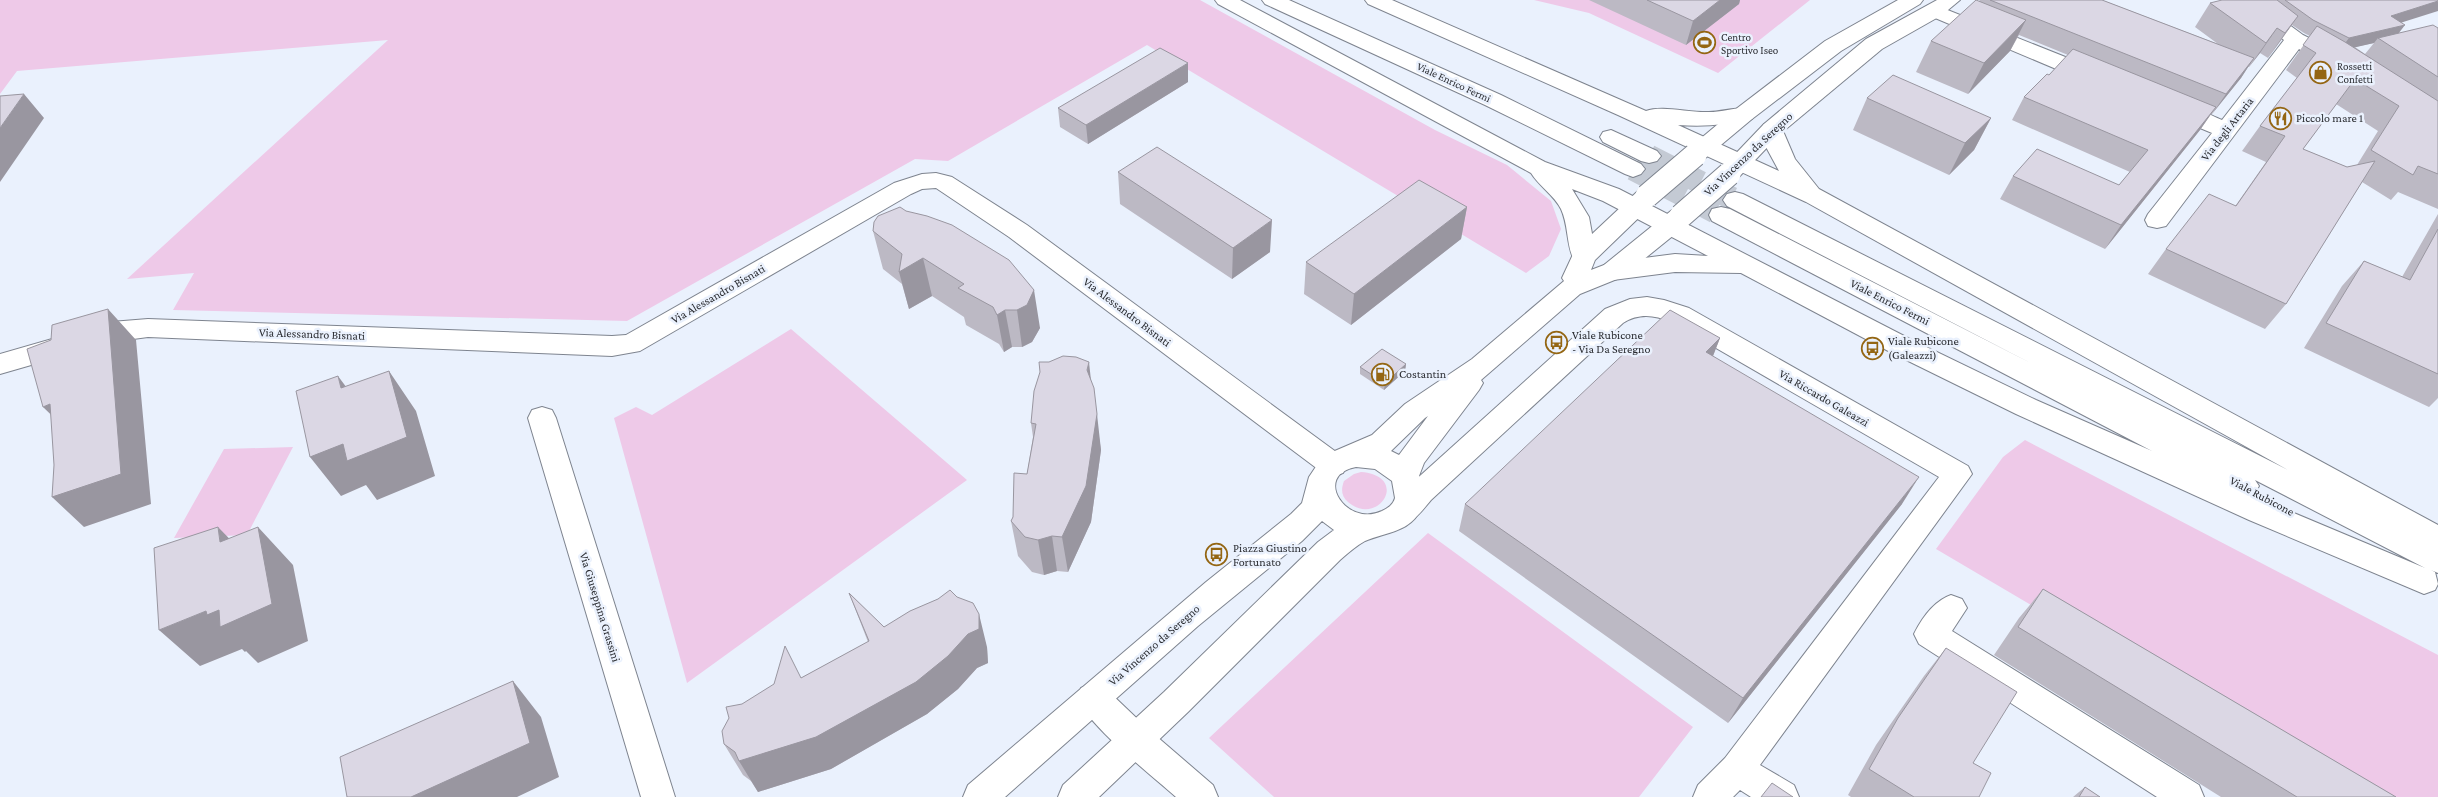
<svg xmlns="http://www.w3.org/2000/svg" width="2438" height="797" font-family="'Crimson Pro',serif">
<rect width="100%" height="100%" fill="#eaf1fd"/>
<!-- green -->
<path fill="#eec9e8" d="M0,0H1200L1435,130L1507,165L1551,201L1561,229L1549,256L1526,273L1147,45L948,161L915,159L627,321L173,310L194,273L127,279L388,40L17,71L0,94Z
M1534,0H1810L1718,73L1589,13Z
M791,329L967,480L687,683L614,418L636,407L652,415Z
M2025,440L2438,655V797H2357L1936,549L2003,457Z
M293,447L247,535L174,538L224,449Z
M1361,472C1411,476 1378,528 1348,502C1341,496 1341,489 1344,481L1354,474Z
M1428,533L1693,727L1639,797H1274L1209,738Z"/>
<g fill="none" stroke-linecap="round" stroke-linejoin="round">
<!-- highway-tunnel -->
<path stroke="#c4cad4" stroke-width="23" stroke-dasharray="23 12" stroke-linecap="butt" d="M1649,156L1735,200
M1633,169L1721,215"/>
<defs>
<path id="minor" d="M2232,0H2255L2303,35L2345,56L2348,61L2345,66L2337,67L2329,66L2299,49L2166,226L2157,228L2148,226L2145,220L2148,214L2212,133L2164,113L2161,108L2164,103C2182,99 2205,113 2222,120L2284,40Z
M1935,5L2103,72L2106,77L2103,82L2095,84L2087,82L1928,15L1925,11L1928,7Z
M936,173L952,177L1027,225L1343,457L1347,465L1343,473L1333,476L1323,473L1009,237L936,188L922,189L911,194L640,351L612,356L148,337L111,342L0,374V354L111,322L148,319L612,336L626,335L894,183L922,174Z
M1647,297L1664,300L1689,308L1968,466L1972,474L1760,765L1794,785L1799,797H1751L1740,790L1733,797H1693L1698,785L1725,758L1939,477L1671,322C1654,315 1639,313 1623,323L1431,500C1419,514 1413,526 1394,519L1389,511L1394,503L1411,484L1605,309L1630,299Z
M542,407L552,410L556,418L675,797H641L528,418L532,410Z
M1951,595L1962,599L1967,608L1952,631L2199,785L2204,797H2157L1919,644L1914,634C1922,618 1934,601 1951,595Z
M1093,683L1105,688L1148,729L1213,785L1218,797H1176C1150,774 1090,727 1077,698L1081,688Z"/>
<path id="major" d="M1898,0H1923L1920,4L1841,51L1752,119L1703,160L1695,162L1687,160L1683,155L1687,150L1736,109L1825,41Z
M1937,0H1960L1942,15L1882,49L1780,134L1737,179L1729,182L1721,179L1717,174L1721,169L1764,124L1866,39Z
M1647,188L1655,190L1659,196L1655,202L1595,260L1591,270L1604,265L1672,210L1681,208L1690,210L1693,216L1690,222L1622,277L1580,294L1481,380L1483,383L1479,390L1424,463L1419,476C1424,486 1426,496 1422,506C1413,532 1386,532 1365,541C1356,546 1348,553 1340,560L1188,712L1099,797H1058L1063,785L1164,692L1318,542L1334,530L1322,521L1302,541L1198,626L1005,797H963L968,785L1206,582L1291,514L1302,503L1309,477L1323,456L1372,435L1405,404L1472,359L1564,281L1562,278L1575,250L1639,190ZM1428,416L1399,455L1391,451L1425,418ZM1356,467L1375,469L1392,481L1395,498C1393,505 1388,508 1382,511C1346,528 1312,475 1356,467Z"/>
<path id="highway" d="M1215,0H1240L1545,162L1619,189L1910,339L2036,400L2152,451L1712,221L1709,215L1712,209L1721,207L1730,209L2044,370L1727,206L1723,200L1727,194L1735,192L1743,194L2288,470L1806,202L1618,115L1368,4L1365,0H1392L1646,111C1662,105 1690,113 1709,112C1723,112 1738,106 1752,109L1755,114L1752,119C1727,125 1704,127 1678,125L1779,171L1766,147L1761,129L1764,124L1772,122L1780,124L1795,159L1819,189L2438,525V573L2431,570L2435,572L2438,584L2435,590L2424,594L2249,520L2016,414L1892,353L1741,273L1675,272L1613,280L1604,277L1600,271L1604,265L1613,262L1675,254L1708,256L1603,201L1572,189L1589,217L1596,256L1593,262L1584,265L1575,262C1566,247 1569,226 1561,209C1554,195 1539,186 1531,173L1218,4ZM2255,480L2425,568L2251,495L2254,494L2259,486Z
M1262,0H1289L1501,95L1641,164L1645,169L1641,174L1633,177L1625,174L1485,105L1265,4Z
M1611,130L1657,151L1661,156L1657,161L1649,163L1641,161L1603,142L1600,137L1603,132Z"/>
</defs>
<!-- minor casing -->
<use href="#minor" stroke="#7e848f" stroke-width="2"/>
<!-- major casing -->
<use href="#major" stroke="#7e848f" stroke-width="2"/>
<!-- highway casing -->
<use href="#highway" stroke="#7e848f" stroke-width="2"/>
<!-- minor -->
<use href="#minor" fill="#fff" fill-rule="evenodd"/>
<!-- major -->
<use href="#major" fill="#fff" fill-rule="evenodd"/>
<!-- highway -->
<use href="#highway" fill="#fff" fill-rule="evenodd"/>
<defs>
<path id="major-bridge" d="M1647,196L1695,155
M1681,216L1729,174"/>
</defs>
<!-- major-bridge casing -->
<use href="#major-bridge" stroke="#7e848f" stroke-width="25" stroke-linecap="butt"/>
<!-- major-bridge -->
<use href="#major-bridge" stroke="#fff" stroke-width="23"/>
</g>
<!-- wall -->
<path fill="#bcb9c4" fill-rule="evenodd" d="M1589,0H1740L1739,4L1686,45Z
M1980,0H2102L2218,44L2195,27L2210,3L2278,0H2438L2401,23L2399,33L2438,28V209L2398,192L2391,200L2362,182L2286,304L2265,329L2148,274L2166,249L2236,205L2266,162L2242,151L2260,126L2297,78L2286,70L2310,36L2304,33L2292,25L2268,58L2260,53L2249,67H2248L2241,78L2212,114H2211L2200,130L2105,249L2000,199L2013,176L2119,185L2130,172L2012,120L2024,97L2049,75L2068,55L2019,35L2010,51L1968,94L1916,72L1931,41ZM2374,43L2365,54L2355,47ZM2336,104L2378,131L2357,165L2347,167L2303,149Z
M1188,82L1088,144L1060,127L1058,108Z
M1867,98L1991,118L1974,150L1949,175L1853,130Z
M1118,172L1270,252L1232,279L1120,204Z
M1467,207L1461,239L1351,325L1304,294L1306,262Z
M906,211L1040,328L1032,342L1022,347H1012L1004,352L999,344L966,325L964,317L932,296L909,309L902,284L883,269L873,231Z
M2438,214V398L2429,407L2304,348L2342,286L2364,261L2402,277Z
M1720,338L1713,356L1902,504L1728,723L1459,531L1465,504Z
M1406,364L1405,371L1384,390L1360,374V367Z
M1090,379L1101,450L1091,522L1068,572L1057,571L1044,575L1032,572L1018,556L1011,521L1013,517L1027,474L1033,437L1031,423Z
M2043,589L2396,797H2221L1994,655L2019,618Z
M849,593L884,627L987,647L988,663L977,668L958,689L927,714L831,769L758,792L751,781L743,775L724,744L801,678L868,642Z
M1946,648L1973,763L1979,797H1851L1848,795L1876,745L1924,676Z
M2085,787L2100,797H2073Z"/>
<!-- shaded-wall -->
<path fill="#9996a0" d="M1720,0H1740L1739,4L1686,45L1693,21Z
M2438,1V11L2381,29L2391,16Z
M2298,16L2281,40L2268,58L2285,33Z
M2026,20L2010,51L1968,94L1984,63Z
M2405,25L2395,38H2378L2374,43L2339,51L2349,38Z
M2277,28L2260,53L2249,67L2266,43Z
M2254,58L2241,78L2212,114L2226,94Z
M1188,63V82L1088,144L1086,125Z
M24,94L44,118L0,182V128Z
M2216,107L2200,130L2105,249L2121,225Z
M1991,118L1974,150L1949,175L1965,143Z
M1467,207L1461,239L1351,325L1354,294Z
M1272,220L1270,252L1232,279L1233,248Z
M923,258L932,296L909,309L899,272Z
M1034,290L1040,328L1032,342L1022,347L1017,310Z
M108,309L136,340L151,504L84,527L52,497Z
M1005,310L1012,347L1004,352L997,315Z
M1720,338L1709,366L1706,352Z
M1089,362L1093,399L1087,370Z
M1406,364L1405,371L1384,390L1385,383Z
M389,371L416,411L435,476L377,500L366,485L341,496L310,457Z
M338,376L367,415L341,388Z
M50,404L75,438L43,407Z
M1097,414L1101,450L1091,522L1068,572L1062,537Z
M1919,477L1902,504L1728,723L1743,698Z
M218,527L254,564L220,542Z
M258,527L293,565L308,641L258,663L246,651L245,652L242,649L200,666L159,630L206,611L219,610Z
M1052,536L1057,571L1044,575L1038,540Z
M979,614L987,647L988,663L977,668L958,689L927,714L831,769L758,792L739,761L968,634Z
M513,681L541,717L559,777L517,797H411Z"/>
<!-- building -->
<path fill="#dbd7e4" stroke="#9996a0" d="M1647,0H1720L1693,21Z
M1976,0L2026,20L1984,63L1931,41Z
M1990,0H2102L2254,58L2226,94Z
M2222,0H2277L2298,16L2285,33L2277,28L2266,43L2210,3Z
M2285,0H2438V1L2391,16L2405,25L2349,38L2313,20Z
M2433,25L2438,28V77L2378,38Z
M2317,26L2345,42L2438,101V174L2418,166L2413,175L2371,150L2399,106L2355,79L2303,149L2347,167L2375,161L2286,304L2166,249L2209,194L2236,206L2285,136L2260,126L2316,53L2303,45Z
M1160,48L1188,63L1086,125L1058,108Z
M2073,49L2216,107L2121,225L2013,176L2037,149L2119,185L2148,150L2024,97L2047,74L2049,75Z
M1893,75L1991,118L1965,143L1867,98Z
M24,94L0,128V96Z
M1157,147L1272,220L1233,248L1118,172Z
M1419,180L1467,207L1354,294L1306,262Z
M900,207L906,211L927,216L952,225L1009,260L1034,290L1027,305L1017,310H1005L997,315L993,307L958,288L964,284L923,258L899,272L902,254L873,231L874,222L878,216Z
M2438,229V374L2326,323L2364,261L2410,280Z
M108,309L121,474L52,497L54,465L50,404L43,407L27,349L51,340L52,325Z
M1670,310L1720,338L1706,352L1919,477L1743,698L1465,504Z
M1382,349L1406,364L1385,383L1360,367Z
M1063,356L1076,357L1089,362L1087,370L1094,388L1097,414L1086,486L1062,537L1052,536L1038,540L1025,537L1011,521L1013,517L1014,473L1027,474L1036,424L1031,423L1034,391L1040,372L1039,362H1049Z
M389,371L407,437L347,461L343,444L310,457L296,391L338,376L341,388Z
M218,527L220,542L258,527L272,604L220,627L219,610L207,615L206,611L159,630L154,548Z
M2043,589L2396,797H2297L2018,627Z
M950,590L957,597L973,603L979,614V629L968,634L948,656L916,682L816,737L739,761L735,752L724,744L722,731L729,718L726,707L742,704L774,684L785,646L801,678L869,641L849,593L884,627L910,611L938,599Z
M1946,648L2017,692L1973,763L1991,773L1979,797H1914L1869,769L1898,718Z
M513,681L530,743L411,797H347L340,757Z
M1772,783L1793,797H1761Z
M2085,787L2100,797H2079Z"/>
<!-- icons -->
<defs>
<symbol id="stadium-ring" viewBox="-11 -11 22 22"><circle r="9.5" fill="#eaf1fd" stroke="#946613" stroke-width="1.5"/><path d="M0-5a6.5 5 0 1 0 0 10a6.5 5 0 1 0 0-10ZM-3.5-1.8h7v3.6h-7Z" fill="#946613"/></symbol>
<symbol id="shop-ring" viewBox="-11 -11 22 22"><circle r="9.5" fill="#eaf1fd" stroke="#946613" stroke-width="1.5"/><path d="M-5-2.5h2.3a2.7 3.5 0 0 1 5.4 0H5L5.5 6h-11ZM-1.5-2.5h3a1.5 2.3 0 0 0-3 0Z" fill="#946613"/></symbol>
<symbol id="restaurant-ring" viewBox="-11 -11 22 22"><circle r="9.5" fill="#eaf1fd" stroke="#946613" stroke-width="1.5"/><path d="M-5-6h1v4h1v-4h1v4h1v-4h1v5L-1.5 .5V6h-2V.5L-5-1ZM5-6V6H3V1.5H1.5Q1.5-4 5-6Z" fill="#946613"/></symbol>
<symbol id="bus-ring" viewBox="-11 -11 22 22"><circle r="9.5" fill="#eaf1fd" stroke="#946613" stroke-width="1.5"/><path d="M-5-6H5V4H4V6H2V4H-2V6H-4V4H-5ZM-3.5-4V0h7V-4ZM-3.5 1.2v1.5H-2V1.2ZM2 1.2v1.5H3.5V1.2Z" fill="#946613"/></symbol>
<symbol id="fuel-ring" viewBox="-11 -11 22 22"><circle r="9.5" fill="#eaf1fd" stroke="#946613" stroke-width="1.5"/><path d="M-5.5-6h7V0h2V4h1.3V-2.5L3-4.5l.8-.8L6-3V5H2.5V1h-1V6h-7ZM-4.2-4.7v3.2H.2V-4.7Z" fill="#946613"/></symbol>
</defs>
<g fill-rule="evenodd">
<use href="#stadium-ring" x="1692" y="30" width="25" height="25"/>
<use href="#shop-ring" x="2308" y="60" width="25" height="25"/>
<use href="#restaurant-ring" x="2268" y="106" width="25" height="25"/>
<use href="#bus-ring" x="1544" y="330" width="25" height="25"/>
<use href="#bus-ring" x="1860" y="336" width="25" height="25"/>
<use href="#fuel-ring" x="1370" y="362" width="25" height="25"/>
<use href="#bus-ring" x="1204" y="542" width="25" height="25"/>
</g>
<g text-anchor="middle" stroke-width="5" stroke-linejoin="round" paint-order="stroke">
<!-- far-poi labels -->
<g font-size="11" fill="#2a2c31" stroke="#eaf1fd" text-anchor="start">
<text x="1721" y="41">Centro<tspan x="1721" dy="13">Sportivo Iseo</tspan></text>
<text x="2337" y="70">Rossetti<tspan x="2337" dy="13">Confetti</tspan></text>
</g>
<!-- far-street labels -->
<g font-size="11" fill="#2a2c31" stroke="#eaf1fd">
<text transform="translate(1454 82) rotate(25)" y="4">Viale Enrico Fermi</text>
</g>
<!-- poi labels -->
<g font-size="12" fill="#2a2c31" stroke="#eaf1fd" text-anchor="start">
<text x="2296" y="122">Piccolo mare 1</text>
<text x="1572" y="339">Viale Rubicone<tspan x="1572" dy="14">- Via Da Seregno</tspan></text>
<text x="1888" y="345">Viale Rubicone<tspan x="1888" dy="14">(Galeazzi)</tspan></text>
<text x="1399" y="378">Costantin</text>
<text x="1233" y="552">Piazza Giustino<tspan x="1233" dy="14">Fortunato</tspan></text>
</g>
<!-- street labels -->
<g font-size="12" fill="#2a2c31" stroke="#eaf1fd">
<text transform="translate(2227 129) rotate(-52)" y="4">Via degli Artaria</text>
<text transform="translate(1748 154) rotate(-43)" y="4">Via Vincenzo da Seregno</text>
<text transform="translate(718 294) rotate(-30)" y="4">Via Alessandro Bisnati</text>
<text transform="translate(1890 302) rotate(27)" y="4">Viale Enrico Fermi</text>
<text transform="translate(1127 312) rotate(37)" y="4">Via Alessandro Bisnati</text>
<text transform="translate(312 334) rotate(2)" y="4">Via Alessandro Bisnati</text>
<text transform="translate(1824 398) rotate(30)" y="4">Via Riccardo Galeazzi</text>
<text transform="translate(2262 496) rotate(28)" y="4">Viale Rubicone</text>
<text transform="translate(600 607) rotate(73)" y="4">Via Giuseppina Grassini</text>
<text transform="translate(1154 645) rotate(-41)" y="4">Via Vincenzo da Seregno</text>
</g>
</g>
</svg>
